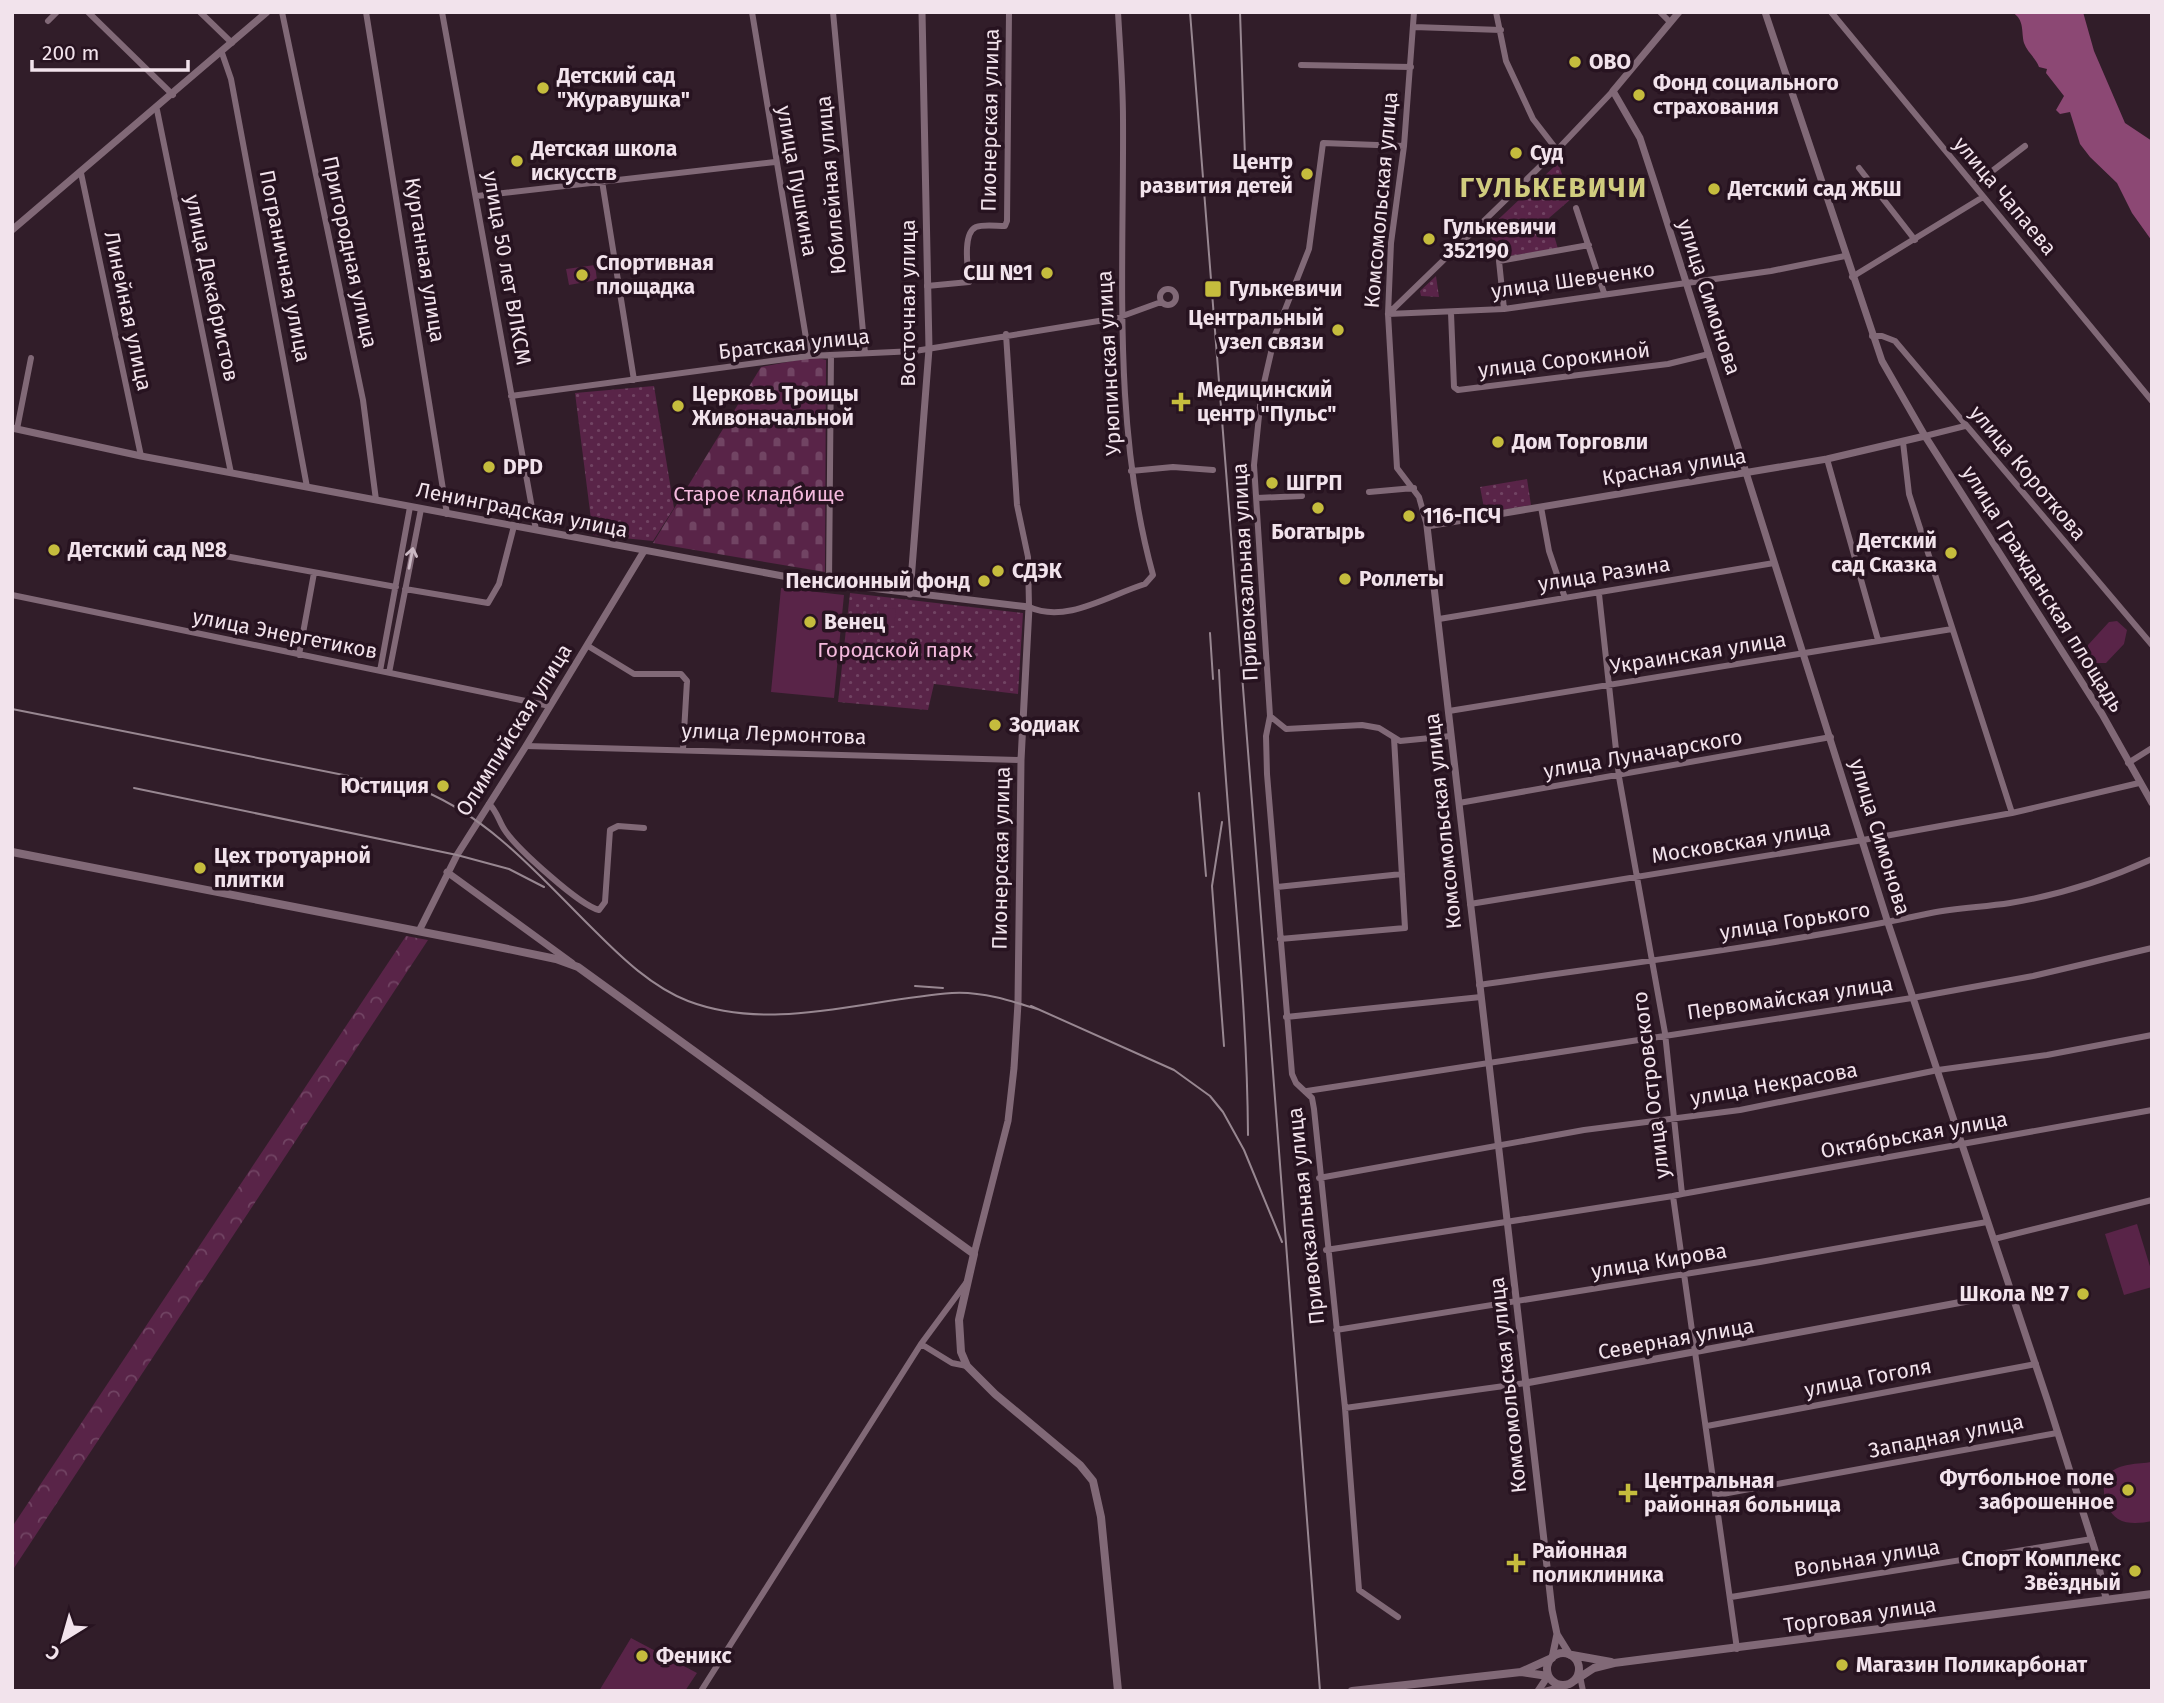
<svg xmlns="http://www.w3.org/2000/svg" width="2164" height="1703" font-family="'Fira Sans',sans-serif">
<defs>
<pattern id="forest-crowns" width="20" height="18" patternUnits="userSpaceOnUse" patternTransform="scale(1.75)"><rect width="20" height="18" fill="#592448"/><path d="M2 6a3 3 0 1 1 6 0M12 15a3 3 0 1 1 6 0" fill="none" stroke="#714463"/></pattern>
<pattern id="cemetery-stones" width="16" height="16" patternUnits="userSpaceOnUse" patternTransform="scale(1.75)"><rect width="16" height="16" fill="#592448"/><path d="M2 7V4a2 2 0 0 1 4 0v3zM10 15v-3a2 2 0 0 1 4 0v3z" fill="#714463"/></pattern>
<pattern id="park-dots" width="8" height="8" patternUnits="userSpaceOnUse" patternTransform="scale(1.75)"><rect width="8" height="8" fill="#592448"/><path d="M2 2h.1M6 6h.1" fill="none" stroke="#714463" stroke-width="1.8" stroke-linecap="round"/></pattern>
</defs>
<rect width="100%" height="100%" fill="#311d29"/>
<!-- forest -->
<path fill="url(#forest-crowns)" d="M406,936L428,940L12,1571V1527Z"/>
<!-- cemetery -->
<path fill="url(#cemetery-stones)" d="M814,357L826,360L825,572L653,543L761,367Z"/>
<!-- park -->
<path fill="url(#park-dots)" d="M1558,163L1571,199L1549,218L1558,249L1502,257L1487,230Z
M1436,276L1439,297L1421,296L1420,291Z
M654,386L674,508L653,541L593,535L575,393Z
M1527,479L1531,505L1485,513L1480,487Z
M850,593L1023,613L1018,694L934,684L928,710L838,702Z"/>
<!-- pitch -->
<path fill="#592448" d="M595,265L597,280L569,285L566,269Z
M781,588L844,595L834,698L771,692Z
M879,607L896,609L894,626L877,624Z
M849,621L860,622L857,648L847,646Z
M2117,621L2127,630L2124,644L2106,663H2095L2088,656V645L2109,622Z
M2137,1224L2152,1273V1287L2124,1295L2105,1234Z
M2152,1462V1521C2142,1523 2128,1525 2118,1519C2106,1512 2098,1485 2109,1474C2119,1463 2138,1464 2152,1462Z
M631,1638L697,1673L685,1691H599Z"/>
<!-- water -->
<path fill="#8c4874" d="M2012,12H2083L2094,51L2125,123L2152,141V241L2132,213L2117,183L2090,157L2080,144L2070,112L2060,114L2056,110L2064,96L2046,73L2047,69L2039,67C2036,58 2027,52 2024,43C2021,31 2025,20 2012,12Z"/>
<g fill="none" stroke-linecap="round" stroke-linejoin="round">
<!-- minor -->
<path stroke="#816977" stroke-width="6" d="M88,12L173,95
M200,12L232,43
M282,12L363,400L376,500
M366,12L447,514
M442,12L536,530
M752,12L809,356
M833,12L865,353
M1414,12L1404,146L1391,243L1388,314L1397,468L1419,497L1427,526
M1496,12L1506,61L1533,119L1557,150
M1660,12L1670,22
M1831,12L2152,401
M48,21L57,12
M1414,27L1501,30
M222,53L231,79L307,487
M1301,65L1411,67
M157,110L231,473
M1404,146L1323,143L1309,249L1275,335L1261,396L1254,465L1270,716L1286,729L1362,725L1379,728L1400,741L1451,736
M1859,168L1915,240
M81,173L141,456
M602,181L634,380
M1974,185L2025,146
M477,196L775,162
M1576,208L1604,293
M1852,277L1983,197
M927,286L969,282C968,269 962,233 976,227C984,224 996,226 1005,226L1007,221L1009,12
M1160 297a8 8 0 1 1 16 0a8 8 0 1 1-16 0Z
M1504,309L1499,261L1589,245
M1451,313L1454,387L1458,390L1668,364L1709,354
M1388,314L1504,309L1771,271L1845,256
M1388,314L1557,150L1613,91
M1006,334L1017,505L1028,557L1029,607C1066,624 1109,595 1145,584L1153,575C1112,427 1124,271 1123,119C1123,83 1120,48 1118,12
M1872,336H1882L1895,341L2152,645
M511,396L809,356L915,351L1117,318L1161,302
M17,429L31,358
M1925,436L1965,426
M1903,442L1909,494L2012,813
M1827,459L1878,640
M1131,471L1173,467L1213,470
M1369,492L1414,488
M1257,498L1302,496
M1541,507L1549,551L1565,598
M197,551L396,587
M829,584L831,355
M405,589L488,603L499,584L514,526
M1599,594L1619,777L1665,1033L1682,1194L1673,1196L1737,1649
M12,595L550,706
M1439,619L1774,563
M588,646L634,674H681L687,681L683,749
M299,655L314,573
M380,671L410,507
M389,673L421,509
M1449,711L1952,629
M1270,716L1266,736L1267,774L1292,1074L1296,1083L1312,1098L1314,1109L1345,1408L1359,1590L1398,1617
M526,746L1021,760
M2128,763L2152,748
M1459,803L1831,737
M489,804C498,812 499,823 506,832C519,850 579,905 599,910L605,902L610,830L618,826L644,828
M1277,887L1402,874
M1470,904L1863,840L2012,813L2139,783
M1280,939L1405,928L1394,738
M1479,985C1630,963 1781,945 1931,913C1956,908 1984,907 2010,903C2060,895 2106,880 2152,859
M1286,1017L1481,997
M1307,1091L1912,998L2033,976L2152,948
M1319,1178L1584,1130L1740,1110L1938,1070L2047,1055L2152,1035
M1682,1194L2152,1110
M1994,1239L2152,1200
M1326,1250L1673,1196
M1336,1330L1760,1262L1987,1222
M921,1344L952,1363L967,1366
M1345,1408L1526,1383
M1707,1426L2036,1364
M1717,1495L2057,1433
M1731,1597L2092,1539
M1580,1676L1583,1691
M701,1691L921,1344L966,1283"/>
<!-- tertiary -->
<path stroke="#816977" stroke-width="7" d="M1679,12L1613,91L1640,138L1656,187L1888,923L2048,1402L2095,1550L2106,1598
M1765,12L1882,361L1925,436L2102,714L2152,803
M12,230L267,12
M12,428L141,456L804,580L1029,607L1021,760L1018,1003L1014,1068L1008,1121L974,1254
M910,594L929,349L922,12
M447,872L572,963
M419,931L457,855L526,746L644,551
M1526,1383L2011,1293
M1570,1655L1557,1634L1552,1610L1427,526L1827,459L1925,436
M1552,1658L1557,1634
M1538,1691L1548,1676
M1546,1691L1567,1685"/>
<!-- secondary -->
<path stroke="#816977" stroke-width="8" d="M12,852L479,943L556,959L578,967L974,1254L959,1320L961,1352L967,1366L995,1394L1080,1465L1093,1481L1101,1517L1118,1691
M1547 1669a16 16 0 1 1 32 0a16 16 0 1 1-32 0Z
M1572,1655L1611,1662
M1521,1672L1548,1676
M1574,1681L1594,1668L1614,1663L2152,1594
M1352,1691L1521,1672L1552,1658"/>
<!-- rail -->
<path stroke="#988791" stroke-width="2" d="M1190,12C1232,572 1280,1131 1320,1691
M1240,12L1245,157
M1210,633L1213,679
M1219,670C1226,825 1247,979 1248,1135
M12,709L424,791C494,821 542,879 595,931C622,958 652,987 688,1001C772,1033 867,999 952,993C981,991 1012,1001 1040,1010
M134,788L457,855L509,869L544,887
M1199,793L1206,876
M1222,822L1212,886L1224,1046
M915,986L943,988
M1031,1006L1174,1070L1210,1096L1223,1112L1244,1150L1282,1242"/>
</g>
<!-- one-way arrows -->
<defs><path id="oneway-shaft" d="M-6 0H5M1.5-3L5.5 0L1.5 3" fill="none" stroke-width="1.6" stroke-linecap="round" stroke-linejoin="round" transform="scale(1.75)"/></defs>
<use stroke="#cab8c3" href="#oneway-shaft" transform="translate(411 558) rotate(-79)"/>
<!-- markers -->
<g fill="#c5bc3d" stroke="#271320" stroke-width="2.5">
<circle cx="1575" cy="62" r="7"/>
<circle cx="543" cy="88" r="7"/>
<circle cx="1639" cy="95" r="7"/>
<circle cx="1516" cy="153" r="7"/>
<circle cx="517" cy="161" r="7"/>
<circle cx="1307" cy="174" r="7"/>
<circle cx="1714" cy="189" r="7"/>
<circle cx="1429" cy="239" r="7"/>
<circle cx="1047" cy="273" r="7"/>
<circle cx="582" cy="275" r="7"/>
<rect x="1204" y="280" width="18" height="18" rx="3.5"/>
<circle cx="1338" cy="330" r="7"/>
<path d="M1177.5 391.5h7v7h7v7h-7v7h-7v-7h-7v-7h7z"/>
<circle cx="678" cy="406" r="7"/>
<circle cx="1498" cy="442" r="7"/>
<circle cx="489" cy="467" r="7"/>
<circle cx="1272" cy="483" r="7"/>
<circle cx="1318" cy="508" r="7"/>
<circle cx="1409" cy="516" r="7"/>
<circle cx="54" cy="550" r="7"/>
<circle cx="1951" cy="553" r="7"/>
<circle cx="998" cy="571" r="7"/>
<circle cx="1345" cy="579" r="7"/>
<circle cx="984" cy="581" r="7"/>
<circle cx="810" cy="622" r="7"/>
<circle cx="995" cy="725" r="7"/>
<circle cx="443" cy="786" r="7"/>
<circle cx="200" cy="868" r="7"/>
<circle cx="2083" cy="1294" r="7"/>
<circle cx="2128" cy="1490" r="7"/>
<path d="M1624.5 1482.5h7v7h7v7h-7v7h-7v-7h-7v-7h7z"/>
<path d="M1512.5 1552.5h7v7h7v7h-7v7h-7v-7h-7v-7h7z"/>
<circle cx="2135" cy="1571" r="7"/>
<circle cx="642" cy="1656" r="7"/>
<circle cx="1842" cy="1665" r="7"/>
</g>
<g text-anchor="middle" stroke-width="7" stroke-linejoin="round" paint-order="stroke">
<!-- poi labels -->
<g font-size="21" font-weight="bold" fill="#f2e3ec" stroke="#271320" text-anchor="start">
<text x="1589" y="69">ОВО</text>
<text x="557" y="83">Детский сад<tspan x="557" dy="24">"Журавушка"</tspan></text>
<text x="1653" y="90">Фонд социального<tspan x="1653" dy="24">страхования</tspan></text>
<text x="531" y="156">Детская школа<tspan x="531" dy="24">искусств</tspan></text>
<text x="1530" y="160">Суд</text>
<text x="1293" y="169" text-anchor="end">Центр<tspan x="1293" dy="24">развития детей</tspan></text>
<text x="1728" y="196">Детский сад ЖБШ</text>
<text x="1443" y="234">Гулькевичи<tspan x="1443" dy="24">352190</tspan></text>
<text x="596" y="270">Спортивная<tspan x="596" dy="24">площадка</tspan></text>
<text x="1033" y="280" text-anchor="end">СШ №1</text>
<text x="1229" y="296">Гулькевичи</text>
<text x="1324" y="325" text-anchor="end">Центральный<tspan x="1324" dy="24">узел связи</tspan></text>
<text x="1197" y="397">Медицинский<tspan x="1197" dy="24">центр "Пульс"</tspan></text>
<text x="692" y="401">Церковь Троицы<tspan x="692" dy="24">Живоначальной</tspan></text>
<text x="1512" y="449">Дом Торговли</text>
<text x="503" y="474">DPD</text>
<text x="1286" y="490">ШГРП</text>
<text x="1423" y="523">116-ПСЧ</text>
<text x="1318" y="539" text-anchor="middle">Богатырь</text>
<text x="1937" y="548" text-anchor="end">Детский<tspan x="1937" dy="24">сад Сказка</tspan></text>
<text x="68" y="557">Детский сад №8</text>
<text x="1012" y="578">СДЭК</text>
<text x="1359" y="586">Роллеты</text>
<text x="970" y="588" text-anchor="end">Пенсионный фонд</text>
<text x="824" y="629">Венец</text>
<text x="1009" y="732">Зодиак</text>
<text x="429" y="793" text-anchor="end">Юстиция</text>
<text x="214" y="863">Цех тротуарной<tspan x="214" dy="24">плитки</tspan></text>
<text x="2069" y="1301" text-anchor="end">Школа № 7</text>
<text x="2114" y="1485" text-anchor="end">Футбольное поле<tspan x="2114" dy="24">заброшенное</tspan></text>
<text x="1644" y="1488">Центральная<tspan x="1644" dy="24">районная больница</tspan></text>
<text x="1532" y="1558">Районная<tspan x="1532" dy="24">поликлиника</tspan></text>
<text x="2121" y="1566" text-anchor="end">Спорт Комплекс<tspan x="2121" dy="24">Звёздный</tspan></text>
<text x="656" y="1663">Феникс</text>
<text x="1856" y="1672">Магазин Поликарбонат</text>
</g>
<!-- street labels -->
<g font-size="21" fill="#f2e3ec" stroke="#271320">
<text transform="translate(990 120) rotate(-89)" y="7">Пионерская улица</text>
<text transform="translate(797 181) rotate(80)" y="7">улица Пушкина</text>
<text transform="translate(831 185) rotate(-95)" y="7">Юбилейная улица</text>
<text transform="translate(2005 196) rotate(50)" y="7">улица Чапаева</text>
<text transform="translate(1381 200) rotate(-85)" y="7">Комсомольская улица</text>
<text transform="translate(350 252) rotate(78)" y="7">Пригородная улица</text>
<text transform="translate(425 260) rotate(81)" y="7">Курганная улица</text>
<text transform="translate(285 266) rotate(79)" y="7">Пограничная улица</text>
<text transform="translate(507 268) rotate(80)" y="7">улица 50 лет ВЛКСМ</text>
<text transform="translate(1573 280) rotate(-8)" y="7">улица Шевченко</text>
<text transform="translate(212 288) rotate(78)" y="7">улица Декабристов</text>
<text transform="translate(1709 297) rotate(72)" y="7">улица Симонова</text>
<text transform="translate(908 303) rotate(-90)" y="7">Восточная улица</text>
<text transform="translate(128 311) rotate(78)" y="7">Линейная улица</text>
<text transform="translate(794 344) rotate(-6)" y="7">Братская улица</text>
<text transform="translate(1564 360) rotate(-7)" y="7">улица Сорокиной</text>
<text transform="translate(1109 363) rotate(-93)" y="7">Урюпинская улица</text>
<text transform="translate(1674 467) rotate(-9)" y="7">Красная улица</text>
<text transform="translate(2028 473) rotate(50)" y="7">улица Короткова</text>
<text transform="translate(522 510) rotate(11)" y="7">Ленинградская улица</text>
<text transform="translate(1245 572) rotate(-93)" y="7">Привокзальная улица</text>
<text transform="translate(1604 574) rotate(-9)" y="7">улица Разина</text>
<text transform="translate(2043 589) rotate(58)" y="7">улица Гражданская площадь</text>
<text transform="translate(285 634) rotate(11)" y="7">улица Энергетиков</text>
<text transform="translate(1698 653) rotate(-9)" y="7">Украинская улица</text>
<text transform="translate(514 730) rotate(-58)" y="7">Олимпийская улица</text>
<text transform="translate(774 734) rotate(2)" y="7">улица Лермонтова</text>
<text transform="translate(1643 754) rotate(-10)" y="7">улица Луначарского</text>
<text transform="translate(1443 821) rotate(-96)" y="7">Комсомольская улица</text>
<text transform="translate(1880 837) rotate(73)" y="7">улица Симонова</text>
<text transform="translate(1741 842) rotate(-9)" y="7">Московская улица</text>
<text transform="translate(1001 858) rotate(-89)" y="7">Пионерская улица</text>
<text transform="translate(1795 921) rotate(-9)" y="7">улица Горького</text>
<text transform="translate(1790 998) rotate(-8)" y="7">Первомайская улица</text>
<text transform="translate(1774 1084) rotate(-10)" y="7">улица Некрасова</text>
<text transform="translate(1651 1085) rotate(-97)" y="7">улица Островского</text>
<text transform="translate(1914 1135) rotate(-10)" y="7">Октябрьская улица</text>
<text transform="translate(1306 1216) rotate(-96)" y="7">Привокзальная улица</text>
<text transform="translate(1659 1261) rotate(-9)" y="7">улица Кирова</text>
<text transform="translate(1676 1339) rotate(-10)" y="7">Северная улица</text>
<text transform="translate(1868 1378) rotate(-11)" y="7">улица Гоголя</text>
<text transform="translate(1508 1385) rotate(-96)" y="7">Комсомольская улица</text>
<text transform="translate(1946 1436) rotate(-11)" y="7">Западная улица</text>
<text transform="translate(1867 1558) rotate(-9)" y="7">Вольная улица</text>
<text transform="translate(1860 1615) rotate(-8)" y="7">Торговая улица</text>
</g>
<!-- park labels -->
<g font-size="21" fill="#f4b9dd" stroke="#271320">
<text x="759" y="501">Старое кладбище</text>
<text x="895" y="657">Городской парк</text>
</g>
<!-- district labels -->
<g font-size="28" font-weight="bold" letter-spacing="2" fill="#d1cc7e" stroke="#271320">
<text x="1554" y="197">ГУЛЬКЕВИЧИ</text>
</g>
</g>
<!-- border -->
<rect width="2164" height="1703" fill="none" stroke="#f2e3ec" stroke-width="28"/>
<!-- north arrow -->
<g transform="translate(63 1640) rotate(217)" stroke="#271320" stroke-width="5" paint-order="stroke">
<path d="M0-5L12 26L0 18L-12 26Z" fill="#f2e3ec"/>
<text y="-10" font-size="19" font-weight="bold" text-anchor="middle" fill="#f2e3ec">С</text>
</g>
<!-- scale -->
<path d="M32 60v10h156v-10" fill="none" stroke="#f2e3ec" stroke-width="3.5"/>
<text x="42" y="60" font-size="21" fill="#f2e3ec" stroke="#271320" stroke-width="5" paint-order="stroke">200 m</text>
</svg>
